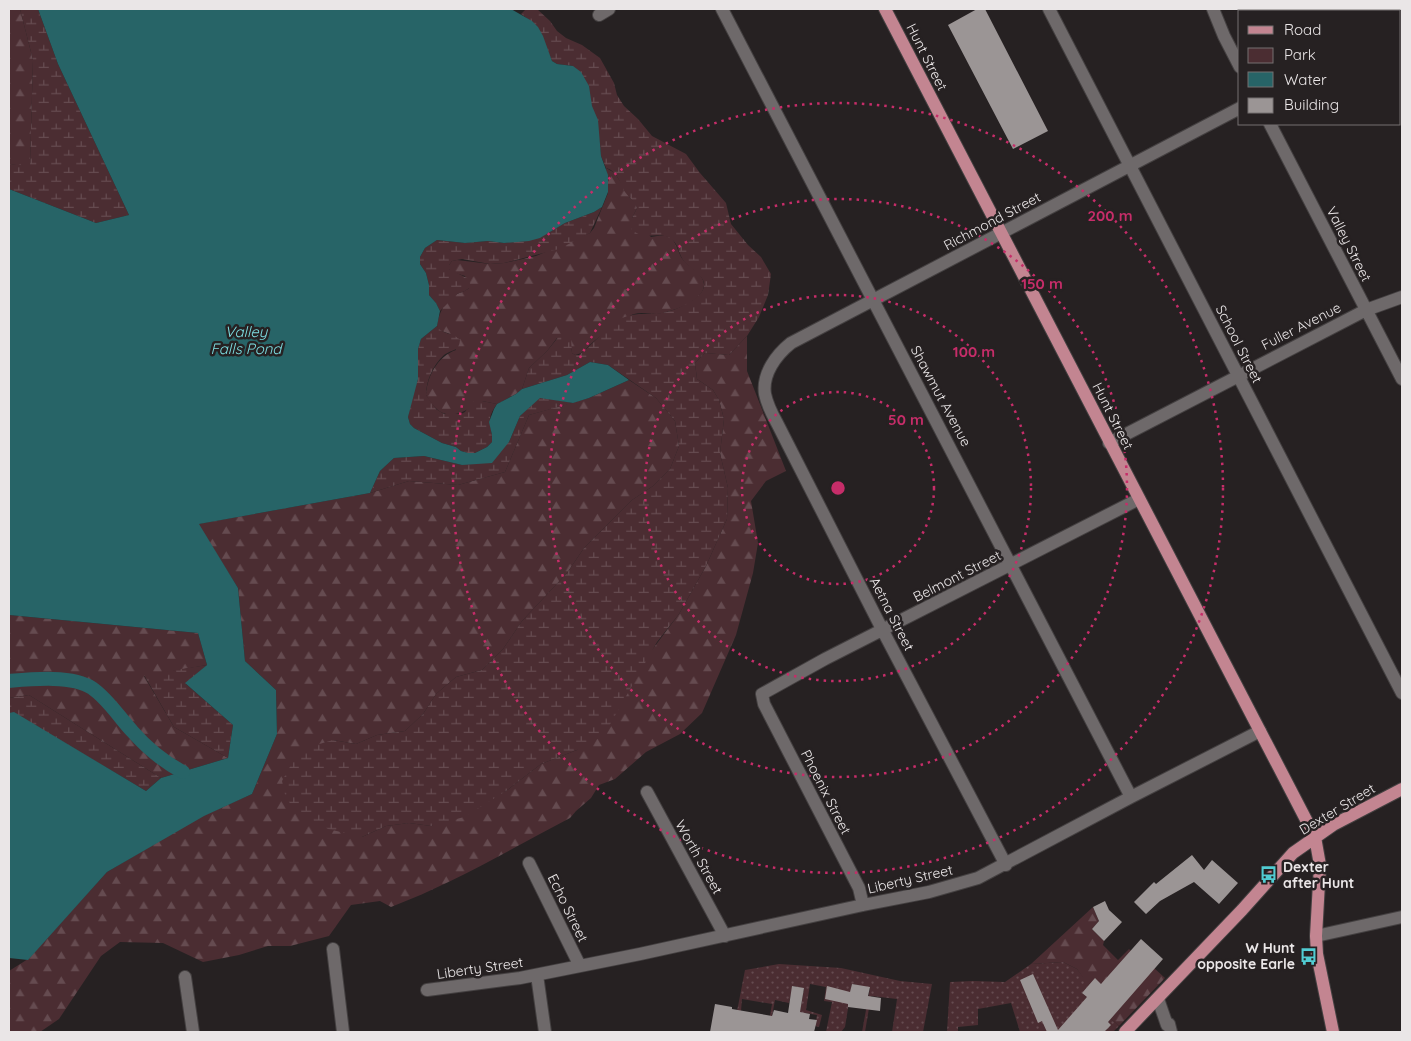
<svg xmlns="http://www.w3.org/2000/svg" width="1411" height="1041" font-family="Quicksand,sans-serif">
<defs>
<pattern id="green-dots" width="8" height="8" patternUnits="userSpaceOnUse" patternTransform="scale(1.25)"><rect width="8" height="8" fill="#4b2d32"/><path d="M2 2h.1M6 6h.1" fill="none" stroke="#654b50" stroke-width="1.8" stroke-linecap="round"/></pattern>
<pattern id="forest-firs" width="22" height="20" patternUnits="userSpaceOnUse" patternTransform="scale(1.25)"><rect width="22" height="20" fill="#4b2d32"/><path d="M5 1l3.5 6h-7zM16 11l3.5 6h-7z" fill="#654b50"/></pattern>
<pattern id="wetland-marsh" width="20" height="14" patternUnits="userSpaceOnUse" patternTransform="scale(1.25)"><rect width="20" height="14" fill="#4b2d32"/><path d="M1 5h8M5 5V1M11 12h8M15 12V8" fill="none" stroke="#654b50"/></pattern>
</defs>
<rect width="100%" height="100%" fill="#262122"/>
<!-- green -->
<path fill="url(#green-dots)" d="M1063,962L1077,969L1088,983L1089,986L1082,993L1119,1026L1113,1032H1020L1011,1003L978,1009V1025L958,1027V1032H947L950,982L973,981L1005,982L1031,964Z
M779,964L841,968L900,981L932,984L923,1032H892L897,999L871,996L865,1032H862L870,988L852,984L845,1027L841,1032H826L832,1002L824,1001L826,987L810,984L806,1010L822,1015L819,1027L815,1026L817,1015L805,1013L800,1032H796L804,989L793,986L789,1003L775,1000L769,1032H767L772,1004L742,999L741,1011L762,1029L761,1032H733L745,970Z"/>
<!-- forest -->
<path fill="url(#forest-firs)" d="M9,9H20L33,60L30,167L9,164Z
M606,168L615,173L630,198L636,203L637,208L632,218L651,237C674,233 673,239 681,257C686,266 705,273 704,286C702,302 671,312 657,314C650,314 641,312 634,314C627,316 600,336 593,342C587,347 583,354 575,355L572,353V349L557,338L547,351L529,368L522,389L516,394L497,404L482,401C459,415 443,425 426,395C427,376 438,356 456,350L450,334L439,330L437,326C439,312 444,303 455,295C460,292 465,292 469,288L465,276L452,272L449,269V265L452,261L457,260L490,264L504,263L536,256L590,233L594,228L608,193Z
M747,336V371L786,471L766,481L751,501L758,543L753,573L736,635L702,713L680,734L646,752L615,779L599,785L591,798L576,811L570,818C511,849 454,883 391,907L380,901L351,905L329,936L290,946H268L239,955L203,962L163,943L120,942L101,956L59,1019L40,1032H9V971L28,959L107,872L200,817L252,794L277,734L276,690L245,661L238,588L198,524L370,493L409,481L458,485L505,472L529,415L589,398L629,380L656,398L675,421L679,446L670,469L653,486L632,500L584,548L567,573L522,621L503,649L482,670L456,677L436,694L423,714L405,731L377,735L356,744L333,740L362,837L386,826L409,823L431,826L506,791L541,764L577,750L679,614L706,566L727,519L728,488L720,453L724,419L719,400L713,390L697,379L695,363L705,353L729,355Z
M9,615L198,633L207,665L144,676L174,727L228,758L161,778L29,695L9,698Z
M1093,907L1099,921L1092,929L1104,941L1103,945L1118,960L1129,949L1151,971L1154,968L1165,978L1119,1026L1082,993L1089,986L1077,969L1063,962L1031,964Z"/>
<!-- wetland -->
<path fill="url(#wetland-marsh)" d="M20,9H38L58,64L129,215L96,223L9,189V164L30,166L33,60Z
M526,9H537L550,21L557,31L566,38L582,45L600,58L614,83L617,95L624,106L638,119L652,136L686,154L700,173L726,203L731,224L748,245L761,257L771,274L768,295L759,317L747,336L729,355L705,353L695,363L697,379L713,390L719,400L724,419L720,453L728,488L727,519L706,566L679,614L657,642L604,735L577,750L541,764L506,791L464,817L431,826L409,823L386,826L362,837L328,829L300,813L286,799L282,781L292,763L306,748L333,740L356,744L377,735L405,731L423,714L436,694L456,677L482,670L503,649L522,621L567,573L584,548L632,500L653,486L670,469L679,446L675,421L656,398L608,365L590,362L567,375L522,389L529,368L547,351L560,335H564L571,339L572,353L575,355H579C594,344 606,327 622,318C637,311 652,316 667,312C678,309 711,295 703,280C699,273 692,269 687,264C678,258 680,244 671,239C658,230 647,242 632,230L630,222L637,208C635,201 629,198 625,192C619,183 619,172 606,168L601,156L599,139L573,66L557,64L552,61C543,41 541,27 521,14Z
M602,207L590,233L559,249L504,263L490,264L462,259L452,261L449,265V269L469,279L470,284L469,288L465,291L457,294L440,311L436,303L429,295V285L426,273L420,264V257L425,248L437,240L465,243L488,241L504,243L548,233L565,223L594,212Z
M437,326C442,335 453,332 460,340C459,352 452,349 444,355C433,365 426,381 426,395L436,409L444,414H461L465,412L472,402L477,400L497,404C484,422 493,424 492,442L487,447L475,453H468L461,451L456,447L442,443L414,428L410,424L408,417L418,349L421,339Z
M540,397L573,403L529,415L505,472L458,485L409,481L370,493L380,471L394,458L424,456L462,465L509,442L520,416Z
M207,665L186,684L233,725L228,758L174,727L144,675Z
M29,695L161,778L146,791L14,713H9V698Z"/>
<!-- water -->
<path fill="#276467" d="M38,9H511L532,21L538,27L543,36L552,61L557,64L573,66L581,72L589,86L592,106L598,120L601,156L608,175V192L602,207L594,212L565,223L540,238L529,241L504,243L488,241L465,243L437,240L425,248L420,257V264L426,273L429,285V295L436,303L440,311L437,326L421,339L418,349V379L408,417L410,424L414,428L442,443L456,447L461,451L468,453H475L487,447L492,442V435L489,422L494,409L497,404L516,394L522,389L567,375L590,362L608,365L629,380L589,398L573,403L540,398L520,416L509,442L492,463L462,465L424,456L394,458L380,471L370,493L199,524L238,588L245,661L276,690L277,734L252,794L204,816L107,872L28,960L9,958V713L14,712L146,791L161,778L228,758L233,725L185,683L207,665L198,633L9,615V189L96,223L129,215L58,64Z"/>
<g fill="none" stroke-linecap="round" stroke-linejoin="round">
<!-- canal -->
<path stroke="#276467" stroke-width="14" d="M9,681C32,679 73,675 92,688C108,699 119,717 132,731C146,747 164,762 183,772"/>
</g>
<!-- building -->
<path fill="#9b9595" d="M977,9H985L1048,131L1013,149L948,25Z
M1192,855L1204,870L1212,860L1238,883L1219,904L1194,882L1160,901L1146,914L1134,902L1154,882L1156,884Z
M1105,901L1109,910L1122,922L1104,941L1092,929L1099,921L1093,907Z
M1141,939L1163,959L1108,1022L1111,1025L1104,1032H1047L1042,1021L1038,1023L1020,980L1033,974L1058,1030L1087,997L1082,993L1095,978L1101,984Z
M852,984L870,987L868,996L881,998L880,1011L848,1007V1004L825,999L827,986L850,992Z
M792,986L804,988L800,1012L810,1014L809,1019L817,1020L814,1032H710L715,1004L732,1007V1009L772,1016L774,1010L788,1013Z"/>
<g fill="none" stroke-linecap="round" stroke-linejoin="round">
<defs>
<path id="minor" d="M722,9L1131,797
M1049,9L1402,693
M1213,9L1224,36L1240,67
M1300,9L1301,11
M599,15L609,9
M1270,124L1402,379
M1109,443L1366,310L1402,297
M647,792L725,936
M529,863L580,966
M1006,865L883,631L777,423C772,414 767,404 765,394C762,374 776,355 791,343L1240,108
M863,905L859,888L764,704L762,694L825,659L1139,499
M1316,936L1402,917
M333,949L343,1032
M537,975L545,1032
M185,977L193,1032
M427,990L520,978L640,954L863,905L929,892L978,878L1131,797L1260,731
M1158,999L1167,1025L1169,1024L1171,1032"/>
<path id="major" d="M885,9L1315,837L1320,865L1316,936L1317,954L1333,1032
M1125,1032L1242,910L1293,853L1333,825L1402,789"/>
</defs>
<!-- minor casing -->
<use href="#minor" stroke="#444041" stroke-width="14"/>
<!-- major casing -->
<use href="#major" stroke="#444041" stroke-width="14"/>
<!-- minor -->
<use href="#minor" stroke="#6e696a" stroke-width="12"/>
<!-- major -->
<use href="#major" stroke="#c38591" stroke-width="12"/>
</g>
<!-- distance rings -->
<g fill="none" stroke="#c62d69" stroke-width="2.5" stroke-dasharray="2.5 5">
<circle cx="838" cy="488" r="96"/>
<circle cx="838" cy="488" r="193"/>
<circle cx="838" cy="488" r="289"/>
<circle cx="838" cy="488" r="385"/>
</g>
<!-- icons -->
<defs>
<symbol id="bus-bare" viewBox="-9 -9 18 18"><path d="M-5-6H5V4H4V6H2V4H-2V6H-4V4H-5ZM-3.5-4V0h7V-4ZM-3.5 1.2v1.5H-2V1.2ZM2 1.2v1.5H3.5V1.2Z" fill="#51ccd2" stroke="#262122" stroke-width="2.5" paint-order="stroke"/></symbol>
</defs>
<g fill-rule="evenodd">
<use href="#bus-bare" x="1256" y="862" width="25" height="25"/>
<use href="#bus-bare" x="1296" y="944" width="25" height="25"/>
</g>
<g text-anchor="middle" stroke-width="5" stroke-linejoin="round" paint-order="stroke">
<!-- street labels -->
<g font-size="14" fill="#eae6e7" stroke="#262122">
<text transform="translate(927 57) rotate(63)" y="5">Hunt Street</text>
<text transform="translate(992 221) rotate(-28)" y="5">Richmond Street</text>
<text transform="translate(1349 244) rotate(63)" y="5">Valley Street</text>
<text transform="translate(1301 326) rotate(-27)" y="5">Fuller Avenue</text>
<text transform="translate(1239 344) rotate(63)" y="5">School Street</text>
<text transform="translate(941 396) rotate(62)" y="5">Shawmut Avenue</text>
<text transform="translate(1113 416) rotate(63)" y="5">Hunt Street</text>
<text transform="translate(957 576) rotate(-27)" y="5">Belmont Street</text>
<text transform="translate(892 614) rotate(63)" y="5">Aetna Street</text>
<text transform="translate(826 792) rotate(63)" y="5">Phoenix Street</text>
<text transform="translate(1337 809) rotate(-31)" y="5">Dexter Street</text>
<text transform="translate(699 857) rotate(61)" y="5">Worth Street</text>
<text transform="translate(910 879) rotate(-13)" y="5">Liberty Street</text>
<text transform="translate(568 908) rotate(64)" y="5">Echo Street</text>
<text transform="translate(480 968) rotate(-8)" y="5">Liberty Street</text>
</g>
<!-- poi labels -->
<g font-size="14" font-weight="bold" fill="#eae6e7" stroke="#262122" text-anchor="start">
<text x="1283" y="872">Dexter<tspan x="1283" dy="16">after Hunt</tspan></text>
<text x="1295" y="953" text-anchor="end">W Hunt<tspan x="1295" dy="16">opposite Earle</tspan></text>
</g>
<!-- water labels -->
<g font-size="15" font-style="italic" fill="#7edfe3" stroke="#262122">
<text x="246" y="337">Valley<tspan x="246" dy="17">Falls Pond</tspan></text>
</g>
</g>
<circle cx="838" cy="488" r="8" fill="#c62d69" stroke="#262122" stroke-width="2.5"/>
<g font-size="15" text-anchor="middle" font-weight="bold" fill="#c62d69" stroke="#262122" stroke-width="5" stroke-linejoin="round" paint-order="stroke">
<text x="1110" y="221">200 m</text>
<text x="1042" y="289">150 m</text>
<text x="974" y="357">100 m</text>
<text x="906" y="425">50 m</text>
</g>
<!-- border -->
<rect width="1411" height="1041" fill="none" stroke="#eae6e7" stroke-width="20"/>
<!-- legend -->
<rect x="1238" y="10" width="162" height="115" fill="#262122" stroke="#747071"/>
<rect x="1248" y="26" width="25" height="8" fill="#c38591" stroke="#747071"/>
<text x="1284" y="35" font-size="15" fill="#eae6e7">Road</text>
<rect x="1248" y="48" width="25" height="15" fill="#4b2d32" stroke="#747071"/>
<text x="1284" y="60" font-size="15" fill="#eae6e7">Park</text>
<rect x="1248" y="72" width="25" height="15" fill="#276467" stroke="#747071"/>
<text x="1284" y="85" font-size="15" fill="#eae6e7">Water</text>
<rect x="1248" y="98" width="25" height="15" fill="#9b9595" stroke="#747071"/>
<text x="1284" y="110" font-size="15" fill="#eae6e7">Building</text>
</svg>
